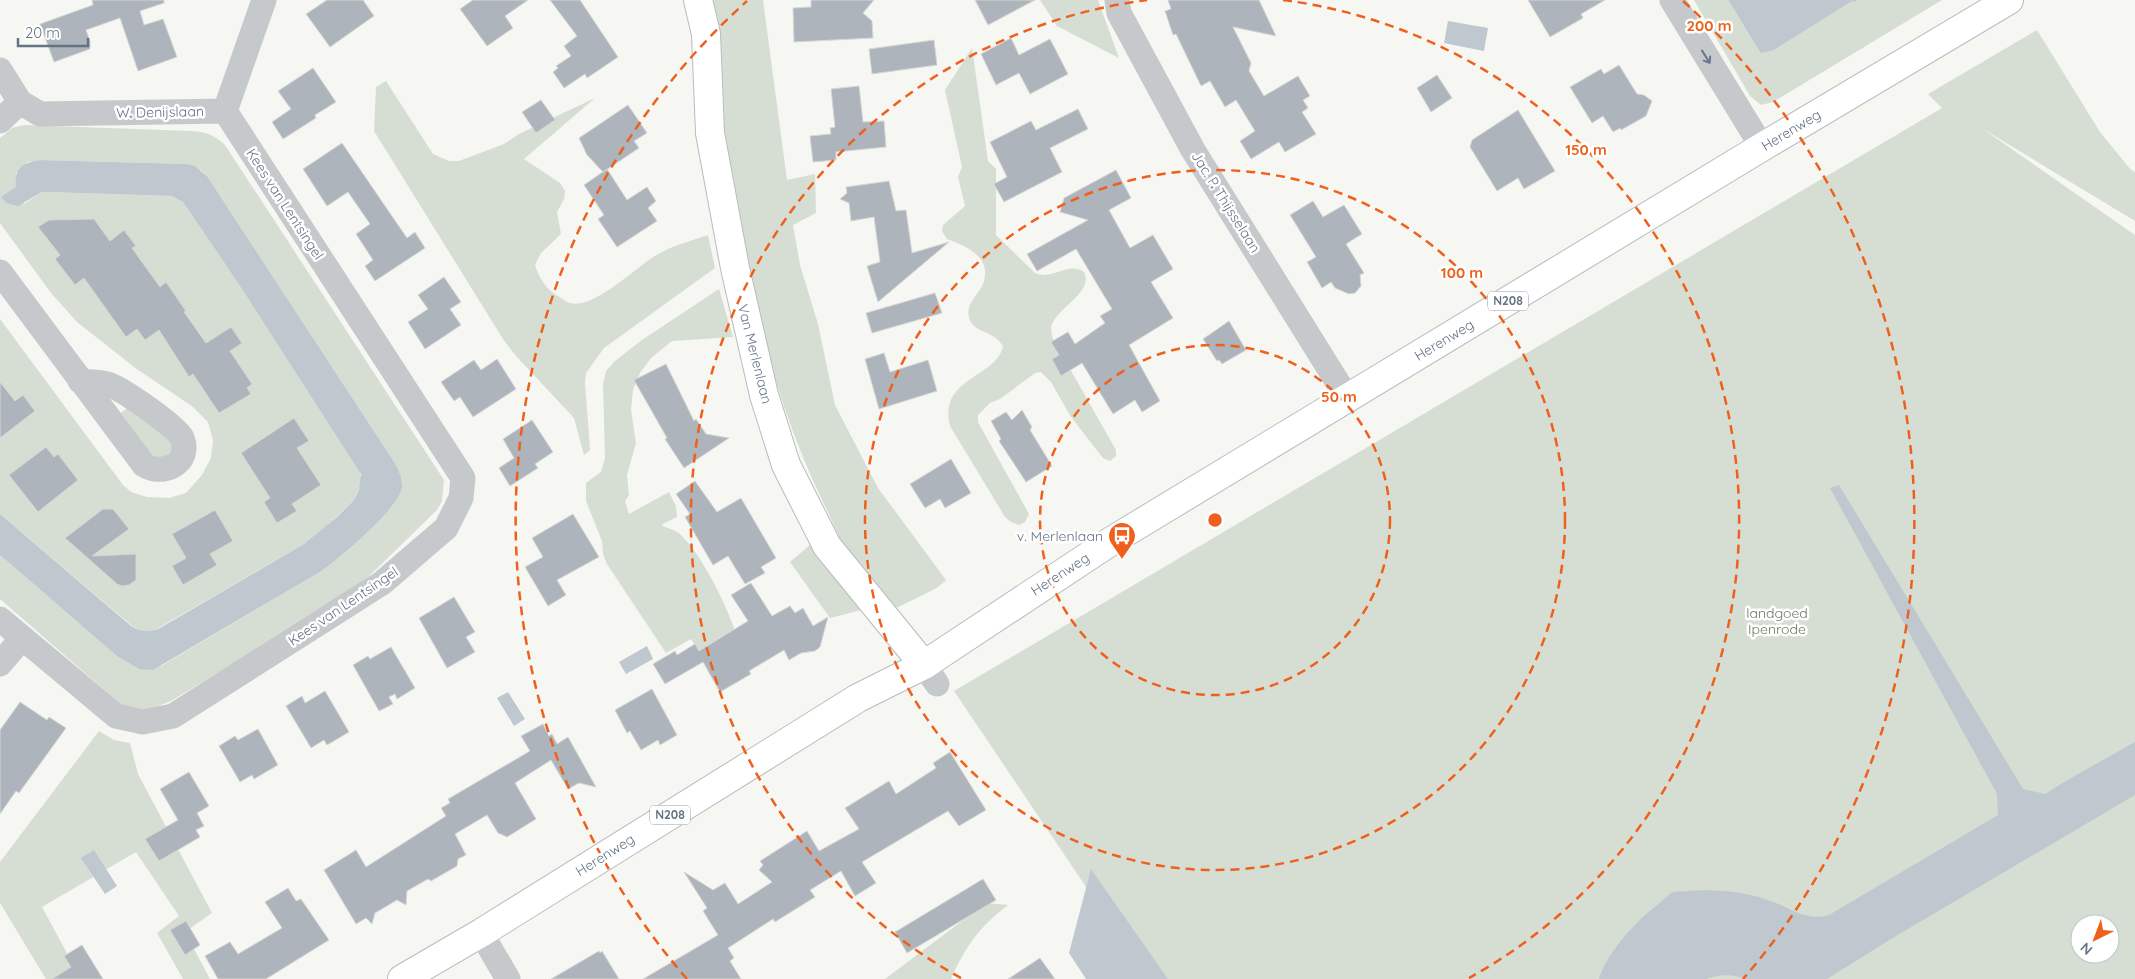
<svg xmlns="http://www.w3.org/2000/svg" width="2135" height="979" font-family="Quicksand,sans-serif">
<rect width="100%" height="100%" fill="#f6f6f2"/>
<!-- green -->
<path fill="#d6ded3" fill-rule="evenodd" d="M704,0H763L787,180L815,174L816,213L793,225L800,265L818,324L835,405L878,488L946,580L937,588L890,611C875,591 859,571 846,550C837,535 831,517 823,502C747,345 729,170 704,0Z
M1040,0H1098L1119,58L1057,26Z
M1694,0H1728L1741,21L1774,50L1853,0L1855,2L1857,0H1942L1773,102L1761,105L1750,96Z
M2037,30L2100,132L2131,170L2135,172V221L1983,129L2135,235V979H1148L954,691L1942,108L1928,94ZM2080,924H2110V954H2080Z
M972,48L988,161L996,169V235L1035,273C1054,281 1067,261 1084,272C1094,291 1059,307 1052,324C1050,328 1052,334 1053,339L1116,450V456L1110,461L1103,458L1071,417L1051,382L1041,372L1035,373L1000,399L990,403L978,415V422L1029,514L1025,522L1019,525L1011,522L1005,517L950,426C938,377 997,378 1003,346C994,331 977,333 971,322C962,306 978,296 983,284C993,257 966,246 947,239L942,231L943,225L965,206L958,177L962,167L945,90Z
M386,81L433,154L449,161H459L504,144L519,134L595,98L524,159L560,183L565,191L564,199L557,212L561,234L541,253L535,265C539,278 547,291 560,297C563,299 566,302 570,303C593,310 635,268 655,256C671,246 690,241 708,235L715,268L604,348L586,373L585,383L590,450L584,455L574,418L516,356L503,339L374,131L376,87Z
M24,125L192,131C207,132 214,135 225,145L444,480L442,501L437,510L364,581L333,604L171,701L148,710L124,707L0,599V555L118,657L139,669L161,666L320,572C338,560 401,507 402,487C403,472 392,459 385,448L207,176L201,170L187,164L40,160L28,162L16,173V187L24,204L42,192H48L172,196L183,202L244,292L359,468L362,482L354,500L321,532L304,544L155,630C145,633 140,631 132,626L0,514V319L123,485L131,492L147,497L169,498L186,493L202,475L211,458L213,440L208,422L193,407L134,367L77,322L51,293L0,223V138L12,128Z
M719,289L733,337L672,341L651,358L640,373L633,390L631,410L636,443L627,475L629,495L625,501L629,514L669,492L676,506L677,517L661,525C667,528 676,530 681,535C702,555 729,609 737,637L708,666L691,639L666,653L607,564L603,554L602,541L586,501V483L601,472L605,458L603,384L606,371L615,361L642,340Z
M127,408L167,435L173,449L163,459L149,454L121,413Z
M811,544L861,610L830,618L790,562Z
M99,731L114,740L130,743L138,774L212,913L185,932L210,979H183L157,933L179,916L136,852L42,907L76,970L61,979H46L0,903V862Z
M986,903L1008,905C980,926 965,947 951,979H885Z"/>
<!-- water -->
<path fill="#bec8ce" d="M1728,0H1857L1855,2L1852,1L1774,50L1761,53Z
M1448,21L1488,28L1484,51L1444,43Z
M40,160L187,164L195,166L207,176L385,448C392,459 403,472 402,487C401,507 338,560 320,572L153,670L139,669L118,657L0,555V514L131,626C141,632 149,633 160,628L304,544L336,518L354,500L359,490L361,474L244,292L183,202L172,196L48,192H42L18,206L6,203L1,197L16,187C14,168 22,163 40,160Z
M1839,485L2023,789L2045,794L2064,782L2135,742V795L1891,939L1827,979H1745C1731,973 1719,975 1706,979H1599C1608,950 1637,920 1661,902C1664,899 1669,894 1673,892C1677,891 1684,892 1688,891C1716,889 1741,891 1768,900C1790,907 1805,922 1829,915L1998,815L1997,794L1830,488Z
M647,646L653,659L626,674L619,662Z
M508,692L525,719L514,726L497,698Z
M94,850L117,886L105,894L81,858Z
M1091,869L1168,979H1086L1069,953Z"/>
<!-- building -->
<path fill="#adb4bb" stroke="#d7d7d5" d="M92,0H164V3L140,11L144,25L163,19L177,57L138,71L120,18L86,30L90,41V49L54,62L40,24L93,5Z
M327,0H363L374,16L330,47L306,14Z
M473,0H528L505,16L513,28L487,46L460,9Z
M550,0H580L618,57L587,78L585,74L564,88L553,72L558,68L556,66L571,56L564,46L577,36Z
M811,0H874L863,13L872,21L873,38L794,42L793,8L811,7Z
M975,0H1035L988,25Z
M1168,0H1259L1276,36L1233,27L1251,63L1249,71L1264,96L1298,76L1310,96L1303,100L1308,108L1302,112L1316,134L1285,152L1279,142L1251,159L1240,141L1255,131L1236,100L1225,107L1210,81L1201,86L1176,34L1173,35L1165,11L1171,9Z
M1528,0H1605L1581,14L1583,18L1550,37Z
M1011,38L1019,55L1050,39L1068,74L1030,94L1019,73L996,85L981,54Z
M934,40L937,65L872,74L869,49Z
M1619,65L1637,94L1644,95L1652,101L1646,116L1621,130L1620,128L1613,132L1603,116L1592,123L1570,87L1601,69L1604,74Z
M313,68L336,102L315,115L316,118L283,139L272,122L291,109L278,91Z
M1437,75L1452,98L1431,112L1417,88Z
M859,86L863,122L884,121L886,147L836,152V160L813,162L810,136L831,134L830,128L835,127L831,89Z
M541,100L555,120L536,133L522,112Z
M628,105L647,133L634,141L639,148L603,172L587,155L579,138Z
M1078,109L1088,129L1050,148L1062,172L1004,202L994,184L1007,177L990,142L1031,121L1036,130Z
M1518,110L1555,171L1524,189L1518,178L1497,191L1470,147L1472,140Z
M342,143L407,238L415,232L425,248L375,281L365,266L373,260L356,234L370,224L348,192L327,206L303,169Z
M607,169L627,200L647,187L656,201L648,208L657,221L617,247L598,219L604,215L584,185Z
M1116,170L1131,198L1109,210L1130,248L1153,235L1173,269L1151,282L1173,318L1129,345L1160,401L1142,412L1135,400L1113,414L1082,363L1061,376L1052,359L1059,355L1051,342L1068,332L1075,344L1105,323L1100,316L1112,309L1076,249L1037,271L1027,254L1088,220L1060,212L1064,198Z
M889,181L896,211L906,210L912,253L949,242L878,302L867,266L880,262L874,217L851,221L849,203L840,199L847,193L846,187Z
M1313,201L1323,217L1344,205L1362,234L1346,244L1364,273L1360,275L1361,286L1355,293L1349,294L1335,288L1331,282L1322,288L1307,262L1316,257L1290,215Z
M94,219L110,241L124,230L136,246L132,248L160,287L166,282L186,311L184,312L206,343L231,327L242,343L230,351L252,384L247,388L251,394L219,413L193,374L189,377L159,330L145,340L137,329L126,337L84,278L75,285L55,259L60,255L38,227L49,220Z
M444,277L461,302L450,309L461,325L425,349L408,322L428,309L418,295Z
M935,293L942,313L872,333L866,313Z
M1229,321L1246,350L1222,364L1219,360L1217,361L1203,339Z
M884,353L890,372L928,360L937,391L879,409L865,359Z
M497,359L516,389L473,417L460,397L454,401L441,382L474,360L481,370Z
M666,364L694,421L696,419L706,434L729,438L684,468L665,439L667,438L634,380Z
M0,382L15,401L23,395L35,411L0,438Z
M1022,410L1032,427L1030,430L1052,466L1026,482L999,441L1001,439L991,421L1006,412L1012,420Z
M294,418L309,441L297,448L321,485L292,504L297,511L277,523L264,502L270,498L241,453Z
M532,420L553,452L535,464L538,468L510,486L499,468L514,458L503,439Z
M46,447L54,457L58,454L78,480L38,512L9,475Z
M951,459L971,493L945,508L940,499L925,508L910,484Z
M695,481L717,512L741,498L776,558L761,567L765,573L745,584L728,556L713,565L685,517L690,514L676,494Z
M103,509H113L129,529L92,556L136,554V580L129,585L122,586L117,584L65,538Z
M215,510L233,541L210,554L217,565L183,585L172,566L186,558L172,534Z
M573,514L599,557L557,580L566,595L548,606L525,567L543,557L532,538Z
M751,583L772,616L790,606L795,613L803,608L813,626L828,617L820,647L815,651L801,653L789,660L784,650L749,671L751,674L720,692L703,662L665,684L653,664L675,651L677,655L695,644L699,651L748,621L731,595Z
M454,597L475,632L466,637L475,652L447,668L419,618Z
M391,647L415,688L397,699L395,694L389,697L393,704L379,711L353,665L368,656L370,659Z
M652,689L677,735L660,745L658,740L641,750L630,731L627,733L615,710Z
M325,691L349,732L327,745L324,740L311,748L286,706L302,696L305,703Z
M20,702L47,720L49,717L66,728L19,793L16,791L0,814V730Z
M543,724L549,736L552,734L557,744L568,737L596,787L579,783L568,789L551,760L515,783L536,819L507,837L498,833L487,815L455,834L466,855L458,859L457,866L431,881L428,879L407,891L406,905L397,900L375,913L372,924L366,918L356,924L324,870L356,850L366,867L446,816L441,808L450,803L448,799L530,751L521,736Z
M258,729L278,765L254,779L252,775L240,782L219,746L235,736L238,740Z
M950,752L986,810L959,826L948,811L862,862L876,883L855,896L841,871L810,890L815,897L775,922L773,919L728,948L734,958L730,961L741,979H643L718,935L703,911L707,908L684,872L713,890L725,883L738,904L772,882L759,870L763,865L760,861L807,831L819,851L859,829L845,808L889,781L896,794L936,768L933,763Z
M189,772L209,806L197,813L204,826L196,830L200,837L159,861L145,839L178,820L160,789Z
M983,879L996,900L907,953L895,932Z
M288,888L296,901L301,899L329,940L266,979H218L205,956L230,942L238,954L282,928L265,902Z
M186,921L200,945L185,955L170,930Z
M82,945L103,979H52L71,967L64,956Z
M599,951L600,953L602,951L619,979H551Z
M1040,958L1055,979H1008Z"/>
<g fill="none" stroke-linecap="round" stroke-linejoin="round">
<defs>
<path id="major" d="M698,0L706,34L710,133L735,268L764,395L786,465L827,546L924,665
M402,979L481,933L858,698L924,665L1113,540L1762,147L2009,0"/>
</defs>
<!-- major casing -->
<use href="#major" stroke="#b8bcc0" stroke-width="30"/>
<!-- minor -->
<path stroke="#c5c9cc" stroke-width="25" d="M1117,0L1119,13L1193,150L1348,399
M1672,0L1762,147
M0,70L20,102L40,114L225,111L264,0
M0,121L20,102
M0,272L144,465C163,477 192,463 182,438C177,427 120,387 107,384C99,382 89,382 80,381
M0,619L116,716L143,722L173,716L382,583L446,528L461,498L463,478L225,111
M0,664L22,638
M924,665L937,684
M481,933L508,979"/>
<!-- major -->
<use href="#major" stroke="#fff" stroke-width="28"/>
</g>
<!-- one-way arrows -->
<defs><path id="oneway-shaft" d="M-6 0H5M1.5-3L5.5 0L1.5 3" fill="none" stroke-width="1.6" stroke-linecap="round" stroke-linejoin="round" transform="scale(1.25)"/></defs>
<use stroke="#687789" href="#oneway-shaft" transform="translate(1706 57) rotate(58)"/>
<!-- distance rings -->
<g fill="none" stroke="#ee601b" stroke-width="2.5" stroke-dasharray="9 6">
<circle cx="1215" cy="520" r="175"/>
<circle cx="1215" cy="520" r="350"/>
<path d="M961 978A524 524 0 0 1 1147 0M1283 0A524 524 0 0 1 1469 978"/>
<path d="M687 979A699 699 0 0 1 747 1M1683 1A699 699 0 0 1 1743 979"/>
</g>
<!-- icons -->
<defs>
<symbol id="bus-pin" viewBox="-11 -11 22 30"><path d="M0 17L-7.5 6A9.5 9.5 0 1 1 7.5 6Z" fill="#ee601b" stroke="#fff"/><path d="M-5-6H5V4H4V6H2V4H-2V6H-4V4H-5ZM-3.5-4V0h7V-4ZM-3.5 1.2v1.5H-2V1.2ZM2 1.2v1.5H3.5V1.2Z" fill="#fff"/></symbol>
</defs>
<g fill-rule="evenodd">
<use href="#bus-pin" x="1106" y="520" width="32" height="43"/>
</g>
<g text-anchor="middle" stroke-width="5" stroke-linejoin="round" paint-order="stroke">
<!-- shield labels -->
<g fill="#fff" stroke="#929daa" stroke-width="1">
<rect x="1488" y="291.5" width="40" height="19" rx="4"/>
<rect x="650" y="805.5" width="40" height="19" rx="4"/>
</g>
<g font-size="12" font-weight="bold" fill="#637385">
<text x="1508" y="305">N208</text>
<text x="670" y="819">N208</text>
</g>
<!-- street labels -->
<g font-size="14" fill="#637385" stroke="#fff">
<text transform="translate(160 112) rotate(-1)" y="5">W. Denijslaan</text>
<text transform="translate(1791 130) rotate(-31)" y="5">Herenweg</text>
<text transform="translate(1226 202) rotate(58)" y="5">Jac. P. Thijsselaan</text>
<text transform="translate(285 204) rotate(57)" y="5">Kees van Lentsingel</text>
<text transform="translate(1444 340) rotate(-31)" y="5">Herenweg</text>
<text transform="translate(755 354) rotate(76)" y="5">Van Merlenlaan</text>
<text transform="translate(1060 574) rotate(-33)" y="5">Herenweg</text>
<text transform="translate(343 606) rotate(-34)" y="5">Kees van Lentsingel</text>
<text transform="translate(605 855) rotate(-32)" y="5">Herenweg</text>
</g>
<!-- poi labels -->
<g font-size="14" fill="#637385" stroke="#fff" text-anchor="end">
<text x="1103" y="541">v. Merlenlaan</text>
</g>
<!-- park labels -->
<g font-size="14" fill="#657c62" stroke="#fff">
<text x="1777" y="618">landgoed<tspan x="1777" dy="16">Ipenrode</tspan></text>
</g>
</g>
<circle cx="1215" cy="520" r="8" fill="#ee601b" stroke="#fff" stroke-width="2.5"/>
<g font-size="15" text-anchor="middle" font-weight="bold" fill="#ee601b" stroke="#fff" stroke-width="5" stroke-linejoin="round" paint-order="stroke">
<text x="1709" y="31">200 m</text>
<text x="1586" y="155">150 m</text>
<text x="1462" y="278">100 m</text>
<text x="1339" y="402">50 m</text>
</g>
<!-- north arrow -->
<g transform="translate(2095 939) rotate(222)"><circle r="24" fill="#ffffff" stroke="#c1c7ce"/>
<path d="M0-4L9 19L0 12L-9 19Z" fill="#ee601b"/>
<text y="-8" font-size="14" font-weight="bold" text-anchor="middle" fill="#637385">N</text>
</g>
<!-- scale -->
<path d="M18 38v8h70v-8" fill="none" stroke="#637385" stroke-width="2.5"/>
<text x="25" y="38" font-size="15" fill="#637385" stroke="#ffffff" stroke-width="4" paint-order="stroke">20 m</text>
</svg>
